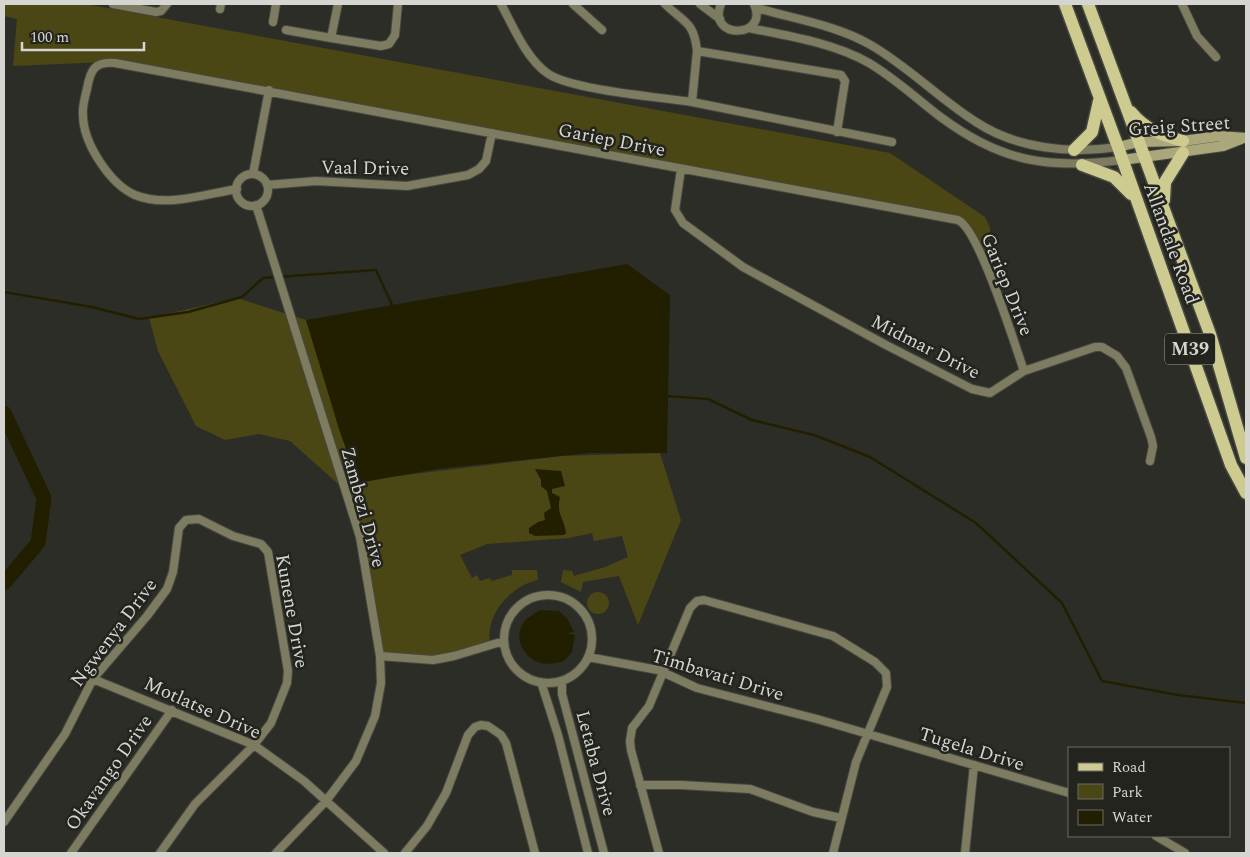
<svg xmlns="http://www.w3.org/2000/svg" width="1250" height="857" font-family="Spectral,serif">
<rect width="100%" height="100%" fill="#2d2d28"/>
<!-- green -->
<path fill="#4b4714" d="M4,4H86L890,153L985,217L990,228V275L958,220L105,62L13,66L17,19L4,16Z
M237,298L306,320L357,481L562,456L660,453L681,520L638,625L619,576L583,582L581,592L561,582L563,570L572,571L574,576L605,567L628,557L622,536L594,541L592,533L569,538L487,544L460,555L472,578L477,575L480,581L489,578L492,581L512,575V570H537L538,580C510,586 485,615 490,644L446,658L380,656L360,540L345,490L290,441L259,434L225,440L196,426L158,351L149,318Z
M587 603a11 11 0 1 1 22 0a11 11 0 1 1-22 0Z"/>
<!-- water -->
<path fill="#221f00" d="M627,264L670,295L667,453H589L437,469L358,483L339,429L306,320Z
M535,469L561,471L565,486L552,489V493L560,497C556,515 564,517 566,533L564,535L535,536L529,533V528L538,522L545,520L544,513L551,508L547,491L541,486V480Z
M540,610L559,611L567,618L574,632L567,633L575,635L572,652L564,661C557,663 548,665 541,663C523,659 513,637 524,622C528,617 534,614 540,610Z"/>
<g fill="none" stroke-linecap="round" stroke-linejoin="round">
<!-- stream -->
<path stroke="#221f00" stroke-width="2.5" d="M4,292L92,307L139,319L188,312L242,297L263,278L376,270L393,307
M666,396L708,399L752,420L814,435L870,457L976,523L1062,603L1102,681L1178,695L1246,703"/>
<!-- river -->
<path stroke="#221f00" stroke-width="15" d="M4,413L44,498L38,543L4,583"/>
<defs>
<path id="street" d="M113,4L156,12L161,11L167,4
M501,4C513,26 526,58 547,73C570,90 660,97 692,102
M573,4L602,30
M665,4C684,23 694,21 697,51L841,75L845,81L837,132
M700,4L720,19
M721,4C706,40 770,39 754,4
M754,4L757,8C794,19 835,25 869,44C908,66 938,98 976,122C1017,149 1071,154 1118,147
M1182,4L1197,36L1216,57
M220,9L221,4
M273,22L276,4
M749,28C789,36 834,43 869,63C896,79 918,100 942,118C1003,163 1050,169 1122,160
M286,30L331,38L338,4
M331,38L381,46L389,44L395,35L398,4
M697,51L692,102L892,142
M681,169L675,210L683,223L743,267L886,345L972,389L990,393L1024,371L1095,347H1102L1117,356L1126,368L1151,437L1153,446L1150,461
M253,174L269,90
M236 190a16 16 0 1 1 32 0a16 16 0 1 1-32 0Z
M267,185L316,181L407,186L468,175L479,169L486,161L492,133
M237,189C205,194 167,208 135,195C110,184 83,143 83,115C82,107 85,97 87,89C90,71 94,61 115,63L958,220C979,229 1015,345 1024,371
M256,205L360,537L380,656L381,683L375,716L356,761L326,801L276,853
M504 639a44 44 0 1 1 88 0a44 44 0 1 1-88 0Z
M380,656L433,660L454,656L504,641
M588,657L658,670L697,688L817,719L1069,793
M93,679L254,745L304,781L384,853
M562,681V694L604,853
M541,682L558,735L588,853
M640,785H681L750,789L813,812L841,818
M4,822L65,734L93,679L147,616L167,589L173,572L179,528L186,520L199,519L233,536L261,544L268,552L288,671L287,683L271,723L254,745L195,804L160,853
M1156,836L1185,853
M71,853L172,710
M405,853L427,826L446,793L468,735L475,727L481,725L488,726L501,735L506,743L535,853
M659,853L631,750L630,741L632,728L649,706L690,608L697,601L704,600L833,636L875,662L886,673L887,687L856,762L833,853
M965,853L974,765"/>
<path id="secondary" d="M1118,147L1139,142L1183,141L1219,136L1246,138
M1122,160L1223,146L1241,139"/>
<path id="primary" d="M1065,4L1118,147L1231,465L1246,493
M1088,4L1210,334L1246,458
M1131,112C1146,130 1161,135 1183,141
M1074,150L1092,132L1099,101
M1082,165L1114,177L1131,194
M1164,200L1165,182L1183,153"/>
</defs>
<!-- street casing -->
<use href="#street" stroke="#484843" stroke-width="10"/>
<!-- secondary casing -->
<use href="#secondary" stroke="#484843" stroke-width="12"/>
<!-- primary casing -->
<use href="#primary" stroke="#484843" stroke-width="15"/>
<!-- street -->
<use href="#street" stroke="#7d7c60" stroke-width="8"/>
<!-- secondary -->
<use href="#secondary" stroke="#aaa87b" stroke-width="10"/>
<!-- primary -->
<use href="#primary" stroke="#cecb90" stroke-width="12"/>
</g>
<g text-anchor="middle" stroke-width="5" stroke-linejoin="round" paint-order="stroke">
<!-- shield labels -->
<rect fill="#24241e" stroke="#a0a09c" stroke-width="1" x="1165" y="333.5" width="50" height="31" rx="4"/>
<g font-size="18" font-weight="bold" fill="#d5d5d2">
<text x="1190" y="355">M39</text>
</g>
<!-- street labels -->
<g font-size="19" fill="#d5d5d2" stroke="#24241e">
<text transform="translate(1179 125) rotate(-4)" y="7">Greig Street</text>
<text transform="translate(612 139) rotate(11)" y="7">Gariep Drive</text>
<text transform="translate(365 167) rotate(1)" y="7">Vaal Drive</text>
<text transform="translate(1172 243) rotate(70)" y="7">Allandale Road</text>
<text transform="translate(1008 284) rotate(68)" y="7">Gariep Drive</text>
<text transform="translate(926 346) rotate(27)" y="7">Midmar Drive</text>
<text transform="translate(364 507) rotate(75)" y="7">Zambezi Drive</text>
<text transform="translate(293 611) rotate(80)" y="7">Kunene Drive</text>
<text transform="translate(113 632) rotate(-53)" y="7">Ngwenya Drive</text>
<text transform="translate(718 674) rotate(17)" y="7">Timbavati Drive</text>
<text transform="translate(203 707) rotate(24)" y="7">Motlatse Drive</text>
<text transform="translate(972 748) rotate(17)" y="7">Tugela Drive</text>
<text transform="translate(597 763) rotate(75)" y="7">Letaba Drive</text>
<text transform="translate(108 772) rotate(-55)" y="7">Okavango Drive</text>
</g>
</g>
<!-- border -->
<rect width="1250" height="857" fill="none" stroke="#d5d5d2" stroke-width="10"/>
<!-- legend -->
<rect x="1068" y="747" width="162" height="90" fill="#24241e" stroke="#6b6b66"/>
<rect x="1078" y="763" width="25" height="8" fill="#cecb90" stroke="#6b6b66"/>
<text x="1112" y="772" font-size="15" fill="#d5d5d2">Road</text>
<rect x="1078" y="784" width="25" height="15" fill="#4b4714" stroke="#6b6b66"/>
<text x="1112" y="797" font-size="15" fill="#d5d5d2">Park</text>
<rect x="1078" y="810" width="25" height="15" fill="#221f00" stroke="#6b6b66"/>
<text x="1112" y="822" font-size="15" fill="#d5d5d2">Water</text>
<!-- scale -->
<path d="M22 42v8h122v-8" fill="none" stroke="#d5d5d2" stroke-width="2.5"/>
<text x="30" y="42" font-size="15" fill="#d5d5d2" stroke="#24241e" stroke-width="4" paint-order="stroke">100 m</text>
</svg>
